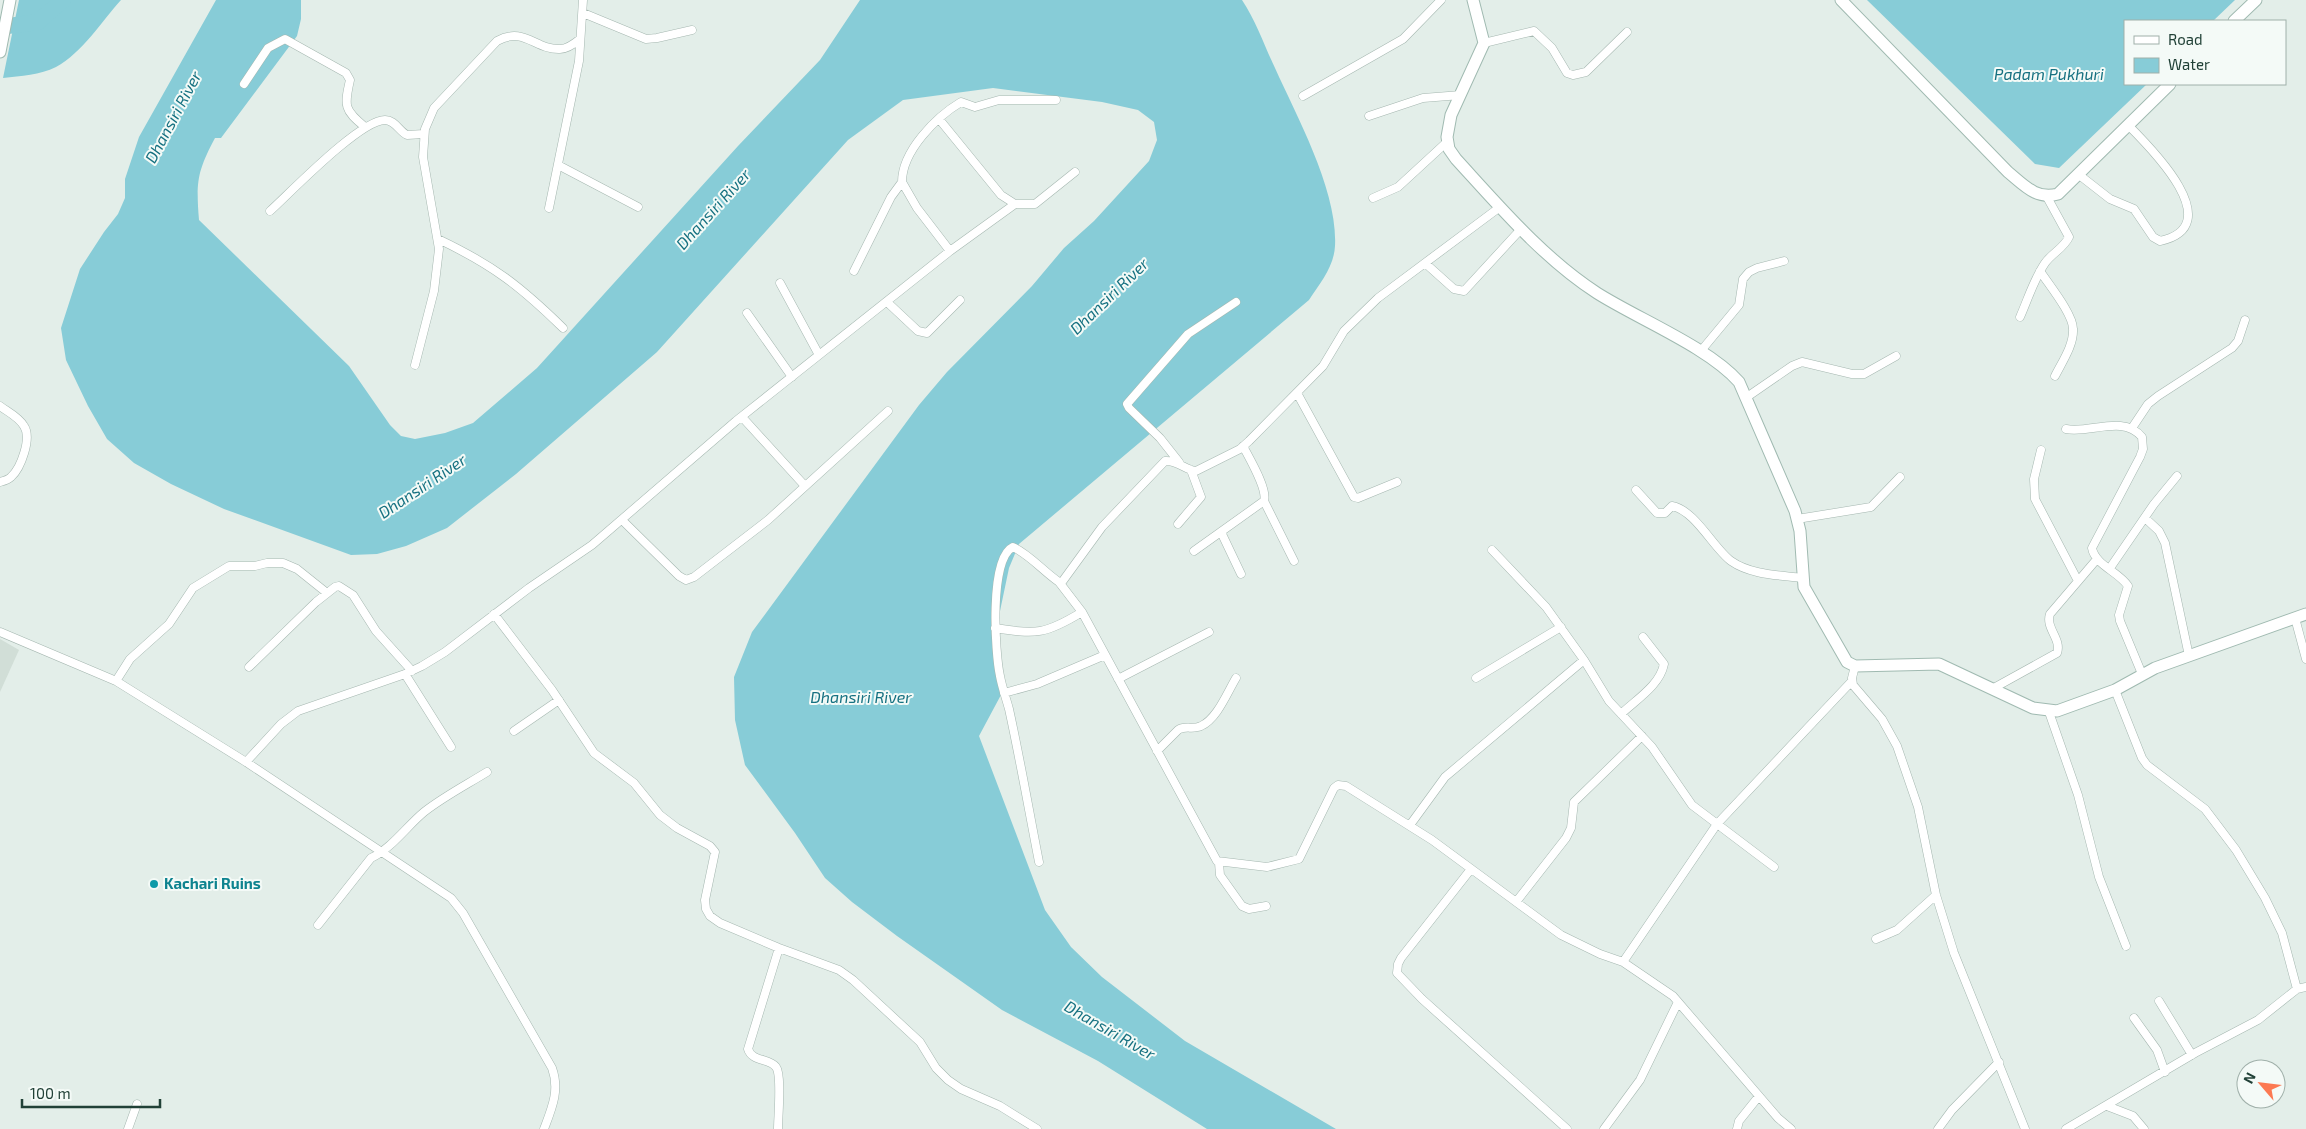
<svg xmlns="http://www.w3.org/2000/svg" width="2306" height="1129" font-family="'Exo 2',sans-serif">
<rect width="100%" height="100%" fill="#e3eee9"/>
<!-- built -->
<path fill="#d1ded7" d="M0,639L19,650L0,692Z"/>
<!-- water -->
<path fill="#87ccd7" d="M19,0H121C102,21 82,53 56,67C40,75 21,76 3,78Z
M216,0H301V19L297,36L221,138H215C197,172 196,182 199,220L349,366L390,425L401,436L415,439L445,433L473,423L537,368L738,146L820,60L860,0H1242C1256,21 1264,45 1275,68C1297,117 1338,191 1335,246C1334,267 1320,283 1309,300L1019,544L1009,568L1000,611L999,676L1002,693L979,736L1045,910L1071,947L1102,977L1185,1041L1336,1129H1207L1098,1061L1002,1010L897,936L852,902L825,878L795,833L745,765L735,720L734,677L752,632L919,405L947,372L1032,286L1064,248L1094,221L1149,161L1157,140L1154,122L1138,110L1102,102L993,88L903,100L848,140L657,352L516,474L447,528L406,546L377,554L351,555L224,509L171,484L134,463L107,439L88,406L66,360L61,328L80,269L104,232L118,214L125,198V179L139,137Z
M1867,0H2235L2213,21H2125V84H2147L2059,168L2035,164Z"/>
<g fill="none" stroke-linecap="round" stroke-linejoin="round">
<!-- river -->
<path stroke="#87ccd7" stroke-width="16" d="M0,27L38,22L63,0"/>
<defs>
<path id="street" d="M583,13L646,39L657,38L692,30
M1484,43L1534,31L1552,48L1567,73L1573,75L1586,72L1627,32
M244,84L268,48L285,39L346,73L350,80C344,106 344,110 365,127
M1303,96L1403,39L1441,0
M1369,116L1423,98L1461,95
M939,119L1001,195L1015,204H1035L1075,172
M558,165L638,207
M2078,174L2110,199L2134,209L2153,237L2160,241C2229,226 2152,149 2128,125
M1373,198L1398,187L1448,141
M549,208L579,61L583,0
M270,211C291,192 360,120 385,120C395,120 399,131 407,135L424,134
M438,239C493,265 520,286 563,328
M950,251L917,208L902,182C902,151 936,117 961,102L975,107L999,100H1056
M1425,263L1454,289L1464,291L1521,229
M854,271L891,197L902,182
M2040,271C2049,285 2073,314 2073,329C2074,345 2062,362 2055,376
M780,283L819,355
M887,302L918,331L927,333L960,300
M747,313L792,377
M2020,317C2028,299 2034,279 2045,263C2052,253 2064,248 2069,237L2047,197
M1700,352L1739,305L1743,279L1749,272L1757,268L1784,261
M415,365L434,291L439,249L423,157L425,129L434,108L497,41C524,26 535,50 560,49C567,49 574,44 580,39
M1297,393L1354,497L1358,498L1397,482
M1747,397L1792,366L1802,362L1852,374H1864L1896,356
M0,406C8,412 19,417 24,426C32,438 21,468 11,477C8,480 4,481 0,482
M742,417L805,486
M2132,428L2148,404L2158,396L2232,348L2238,341L2245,320
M2066,429C2090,434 2123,414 2142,437L2143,449L2140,457L2092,548C2095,565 2119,572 2128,586L2119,615L2120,621L2142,674
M2041,450L2034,479L2035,499L2078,581
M1179,462L1160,438L1129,408L1127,404L1188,334L1236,302
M1636,490L1657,513H1665L1672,506C1695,510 1714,549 1731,561C1751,575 1779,575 1802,578
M1264,501L1294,561
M2145,518L2159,531L2165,543L2189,656
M1797,519L1871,507L1900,477
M622,520L679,576L686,580L694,577L768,520L888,411
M1178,524L1201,497L1191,470
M1221,532L1241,574
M1492,550L1546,607L1584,660L1609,701L1652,747L1692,805L1774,867
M1194,551L1264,501C1268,489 1249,458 1243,446
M2110,568L2154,504L2177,476
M1059,582L1082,612L1217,861L1267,867L1299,859L1334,788L1338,785L1346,786L1432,840L1561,935L1600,954L1623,962L1673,996L1778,1118L1791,1129
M494,614L552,690L594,753L634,783L660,815L677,828L710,846L715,852L705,900L706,909L710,916L720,923L779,948L839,970L853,980L920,1042L936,1068L948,1080L961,1089L1000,1106L1037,1129
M2295,618L2306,659
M995,628C1036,635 1046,634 1082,612
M0,632L116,681L246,762L451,898L463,913L552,1068C560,1090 552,1108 544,1129
M1855,666L1852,678L1853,685L1882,719L1897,746L1918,807L1936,895L1954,953L2025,1129
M249,667L316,602L335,587L339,586L353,595L376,631L412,671
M405,674L451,747
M1476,678L1561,627
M1118,679L1209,632
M116,681L130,659L169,624L193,588L229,566H255L267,563H283L297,569L327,593
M1992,689L2057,653C2062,639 2045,628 2050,614L2097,559
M2115,690L2142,758L2147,765L2205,809L2236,850L2265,898L2282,933L2297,989
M1004,693L1037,684L1105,655
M2049,712L2078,795L2099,877L2126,946
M1621,714C1637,699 1660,685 1664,664L1643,637
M514,731L559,700
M1157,751L1178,730C1185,725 1193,730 1201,726C1217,719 1227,693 1236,678
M246,762L281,724L298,711L405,674L422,666L445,652L529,588L592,545L736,421L950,251L1015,204
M1410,825L1445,777L1584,660
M1039,862C1029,811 1020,759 1009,709C1006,698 1002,687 1000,676C995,653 989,558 1013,547C1030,555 1043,571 1059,582H1062L1102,527L1165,461C1178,460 1185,470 1196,471L1240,449L1249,441L1323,366L1344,331L1378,298L1500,207
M1219,863L1220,875L1242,906L1249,909L1266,906
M1471,869L1401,958L1398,964L1397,973L1422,999L1567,1129
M1516,902L1566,838L1571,828L1574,802L1642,736
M318,925L371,858C391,849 407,826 424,812C443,797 466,785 487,772
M1876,939L1897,930L1936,895
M1623,962L1717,824L1852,681
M2159,1001L2192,1055
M2134,1018L2157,1050L2165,1072
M2107,1106L2133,1116L2144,1129
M128,1129L137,1104
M778,1129C778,1117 782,1075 776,1067C769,1058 752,1062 748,1049L779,948
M1604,1129L1640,1080L1678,1002
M1737,1129L1739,1121L1759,1096
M1938,1129L1952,1110L1999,1062
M2066,1129L2195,1053L2258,1020L2297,989L2306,987"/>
<path id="secondary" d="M1473,0L1484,43L1451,115L1447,137L1449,149L1456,159C1499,206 1543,258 1597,293C1638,319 1708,347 1739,382L1795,511L1800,531L1804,587L1847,662L1855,666L1939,664L2033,708L2057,711L2115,690L2155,668L2306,614
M1841,0L2008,172C2024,185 2036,200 2058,194L2170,84
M2234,21L2256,0
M0,52L10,0"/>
</defs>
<!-- street casing -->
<use href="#street" stroke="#a5b7b0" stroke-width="9"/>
<!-- secondary casing -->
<use href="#secondary" stroke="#a0bab1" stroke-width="13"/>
<!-- street -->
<use href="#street" stroke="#fff" stroke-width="8"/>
<!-- secondary -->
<use href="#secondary" stroke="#fff" stroke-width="11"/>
</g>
<!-- markers -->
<circle fill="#0f9aa8" stroke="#f4faf7" stroke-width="2" cx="154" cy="884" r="5"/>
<g text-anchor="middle" stroke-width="4" stroke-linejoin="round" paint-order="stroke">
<!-- culture labels -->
<g font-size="15" font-weight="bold" fill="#0d838f" stroke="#f4faf7" text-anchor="start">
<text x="164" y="889">Kachari Ruins</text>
</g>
<!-- water labels -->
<g font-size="16" font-style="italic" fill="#167181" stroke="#f4faf7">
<text x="2049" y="80">Padam Pukhuri</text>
<text transform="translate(173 117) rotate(-62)" y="6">Dhansiri River</text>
<text transform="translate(713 209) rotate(-48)" y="6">Dhansiri River</text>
<text transform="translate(1109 296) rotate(-44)" y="6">Dhansiri River</text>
<text transform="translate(422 486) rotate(-34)" y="6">Dhansiri River</text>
<text x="861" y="703">Dhansiri River</text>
<text transform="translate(1110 1030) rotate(30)" y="6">Dhansiri River</text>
</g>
</g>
<!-- legend -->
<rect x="2124" y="20" width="162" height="65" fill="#f4faf7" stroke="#a0b0aa"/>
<rect x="2134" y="36" width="25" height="8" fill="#ffffff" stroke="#a0b0aa"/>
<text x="2168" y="45" font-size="15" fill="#214137">Road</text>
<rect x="2134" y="58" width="25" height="15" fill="#87ccd7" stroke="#a0b0aa"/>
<text x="2168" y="70" font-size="15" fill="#214137">Water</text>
<!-- north arrow -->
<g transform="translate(2261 1084) rotate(298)"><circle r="24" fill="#f4faf7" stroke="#a0b0aa"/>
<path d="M0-4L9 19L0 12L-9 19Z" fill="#fc7952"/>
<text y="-8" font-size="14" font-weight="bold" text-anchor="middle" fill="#214137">N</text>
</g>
<!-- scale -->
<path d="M22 1099v8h138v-8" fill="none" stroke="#214137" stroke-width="2.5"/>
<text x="30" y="1099" font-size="15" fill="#214137" stroke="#f4faf7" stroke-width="4" paint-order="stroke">100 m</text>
</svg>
